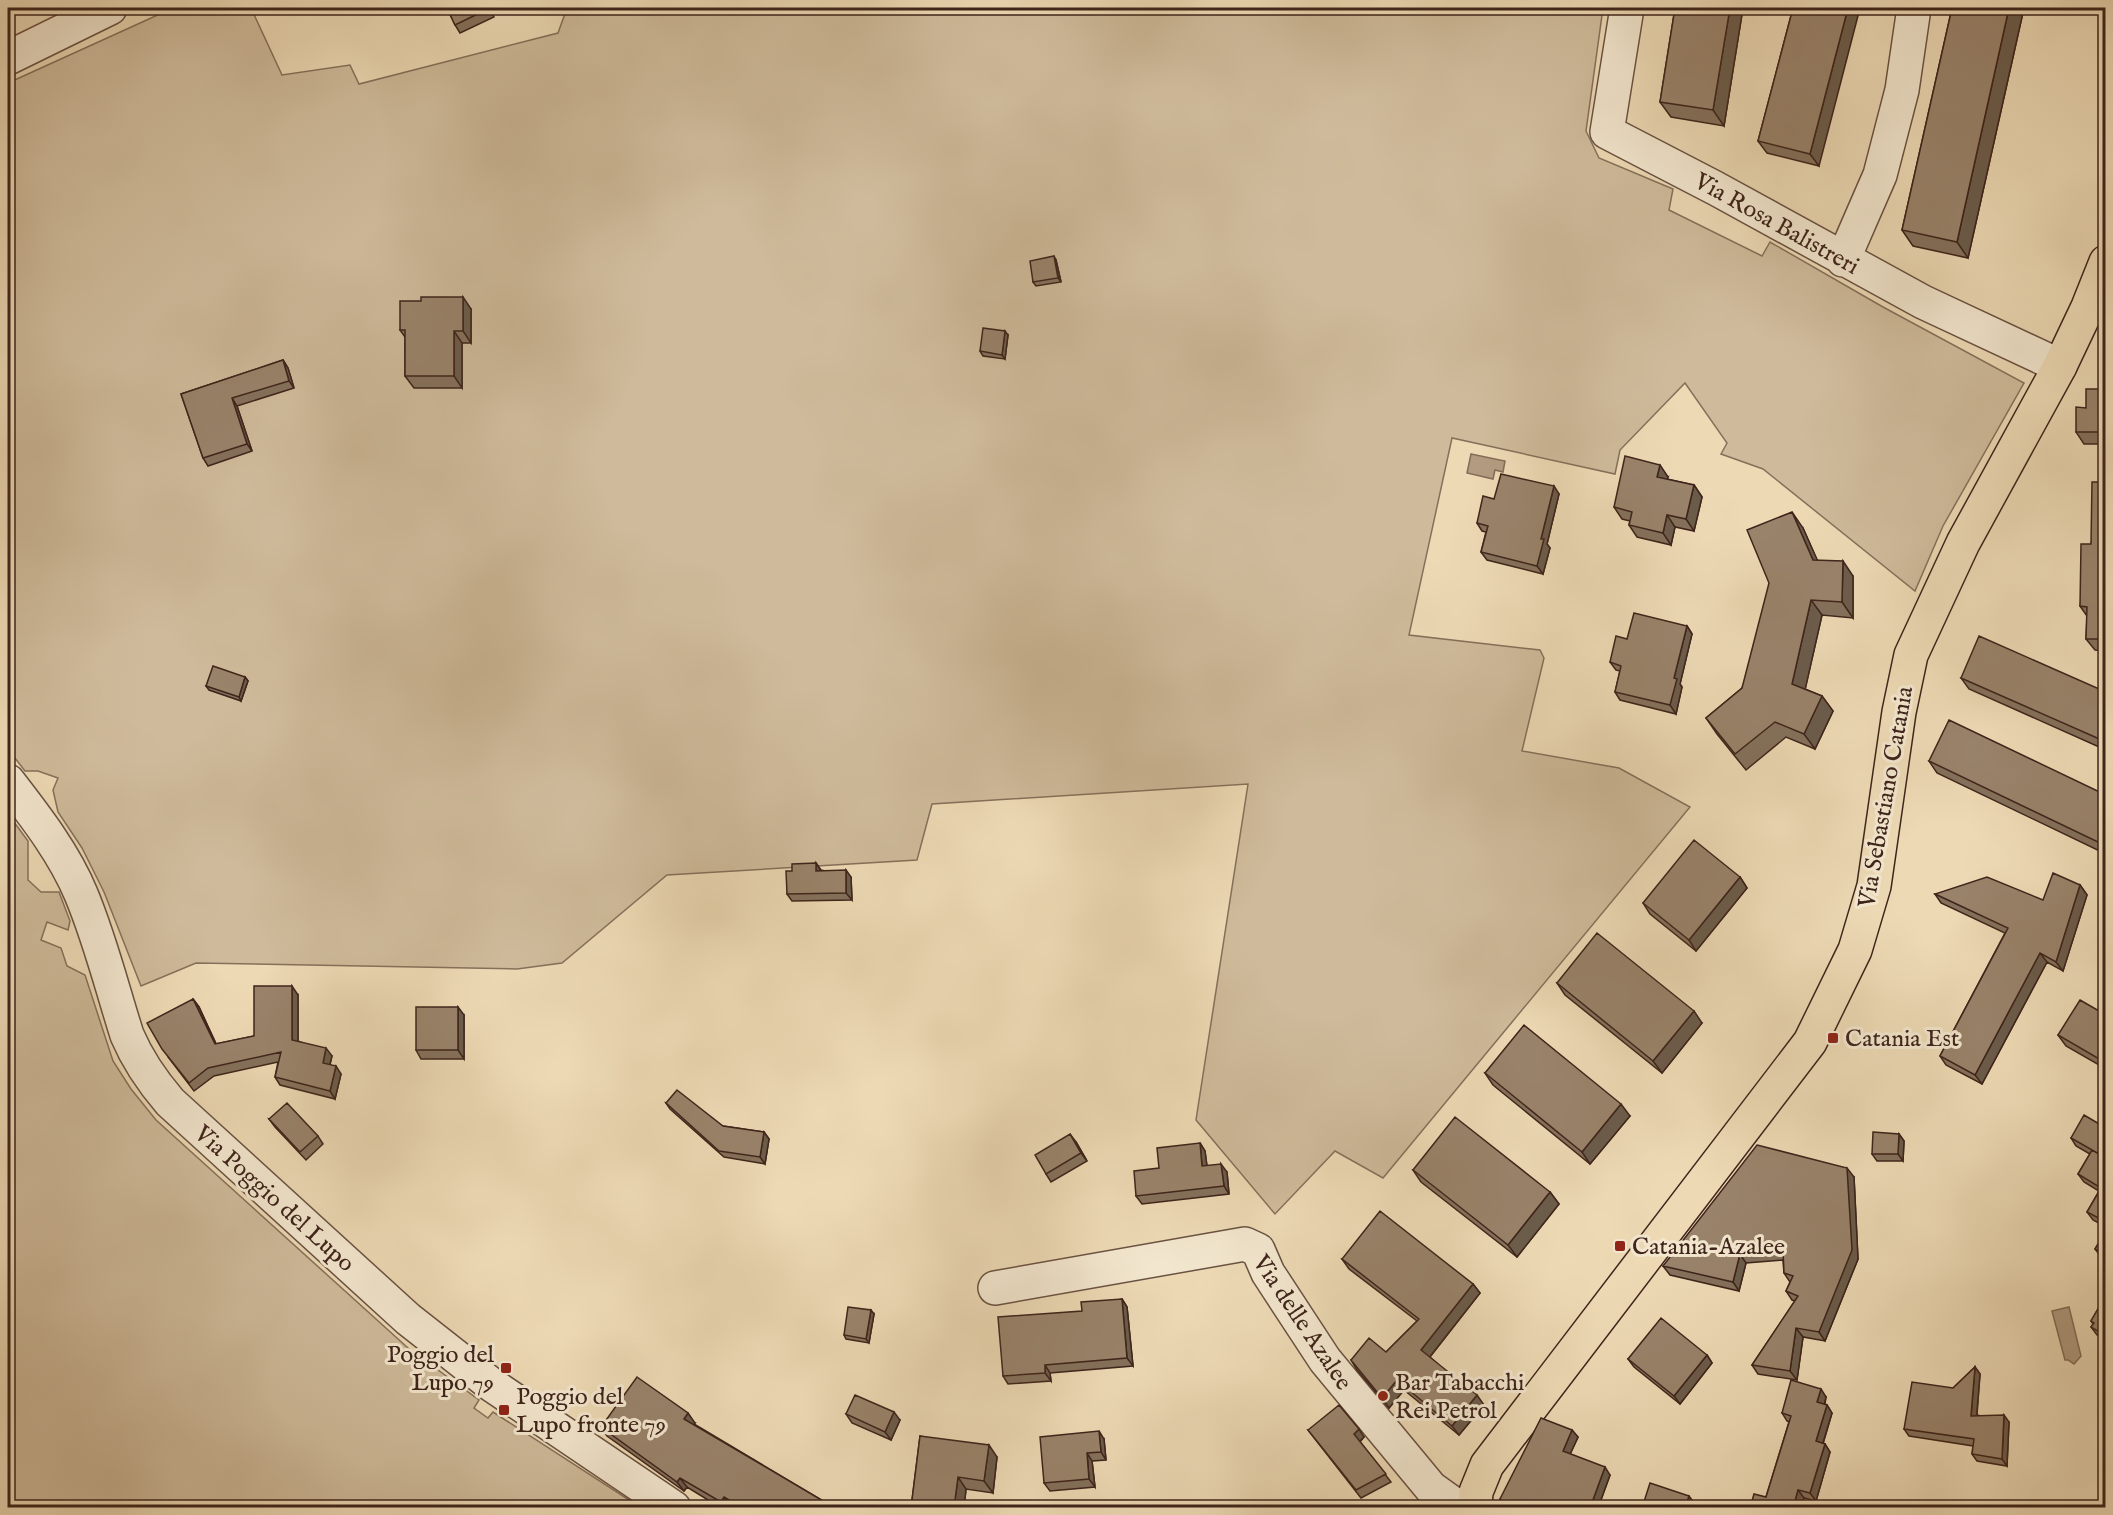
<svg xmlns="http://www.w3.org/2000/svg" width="2113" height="1515" font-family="'IM FELL English',serif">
<rect width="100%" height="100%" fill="#eddab5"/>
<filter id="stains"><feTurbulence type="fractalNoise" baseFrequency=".00333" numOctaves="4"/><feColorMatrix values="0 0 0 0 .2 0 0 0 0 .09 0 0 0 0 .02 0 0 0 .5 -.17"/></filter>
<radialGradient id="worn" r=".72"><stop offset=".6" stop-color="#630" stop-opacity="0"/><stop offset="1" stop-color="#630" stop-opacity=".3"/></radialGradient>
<!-- green -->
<path fill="#cfbb9b" stroke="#86705b" stroke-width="1.5" d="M173,8H251L282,75L350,65L359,84L558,33L567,8H1603L1586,131L1599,158L1673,189L1669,210L1762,256L1770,242L1883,307L2024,383L1943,526L1915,591L1763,469L1721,454L1727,443L1685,383L1620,450L1615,474L1452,438L1409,635L1540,650L1544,658L1522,751L1619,768L1690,807L1383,1178L1335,1151L1275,1214L1196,1120L1248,784L932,804L917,860L667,875L562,963L517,969L196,963L141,986L104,892L82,848L58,812L53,790L58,778L38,771H25L8,749V83Z
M8,814L28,841V880L41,892H59L70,921L68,930L47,922L41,940L61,948L67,966L85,975L113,1061L131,1089L156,1120L408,1348L479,1400L474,1408L488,1418L493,1412L640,1507H8Z"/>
<!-- water -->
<path fill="#b29c81" stroke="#846c58" stroke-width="1.5" d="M1471,454L1505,461L1503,472L1495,470L1493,479L1467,473Z
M2069,1307L2081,1356L2074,1364L2068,1360H2065L2052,1311Z"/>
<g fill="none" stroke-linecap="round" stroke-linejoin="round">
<defs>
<path id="minor" d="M1627,8L1607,132L1715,188L1923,302L2060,366
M8,58L110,8
M1843,260L1880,175L1902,90L1914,8
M8,781C35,816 64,853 81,894C100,939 112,988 127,1035C138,1061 152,1081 170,1102L408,1319L492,1385L674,1508
M995,1288L1245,1244L1258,1250L1268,1273L1325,1360L1431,1488L1459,1508"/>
<path id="major" d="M1475,1508L1476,1492L1487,1465L1810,1042L1855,950L1874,886L1899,712L1911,655L1963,543L2060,366L2088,307L2106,262"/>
</defs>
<!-- minor casing -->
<use href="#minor" stroke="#6a5242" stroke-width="36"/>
<!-- major casing -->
<use href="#major" stroke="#3e241b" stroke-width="36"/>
<!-- minor -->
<use href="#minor" stroke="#f3e7cf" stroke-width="33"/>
<!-- major -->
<use href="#major" stroke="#eddab5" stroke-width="33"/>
</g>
<!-- wall -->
<path fill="#84715c" stroke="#3e241b" stroke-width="1.5" d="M8,8H19L8,13Z
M447,8H489L494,17L460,33L455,25Z
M1675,8H1743L1724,126L1671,117L1660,102Z
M1793,8L1819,166L1767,153L1758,141Z
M1952,8H2024L1968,258L1913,246L1902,230Z
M1056,260L1061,282L1036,286L1033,282Z
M471,309V343H462V388H414L405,376V337L400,330Z
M1008,335L1005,359L983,356L980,351Z
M283,360L288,368L294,388L237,406L252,451L208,466L203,458L181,394Z
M2106,389V444H2084L2076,432L2086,408Z
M1668,477L1667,479L1694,485L1702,497L1694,531L1675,527L1671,545L1637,537L1629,525L1630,521L1622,519L1614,507Z
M2106,482V651L2095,650L2086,639L2087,616L2080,606L2091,544Z
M1559,494L1547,544L1550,548L1543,574L1487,560L1481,552L1486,532L1482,531L1477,523L1494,499Z
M1803,528L1817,560L1853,576V618L1822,615L1805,689L1822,696L1833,711L1815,749L1786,737L1746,770L1717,734L1706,718L1742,688Z
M1687,626L1692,634L1680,684L1682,687L1676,714L1620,700L1615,692L1620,671L1616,670L1610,662L1627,639Z
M245,677L248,681L241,701L209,690L206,686Z
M1961,678L2106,692V750L1969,689Z
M1929,761L2106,795V854L1937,773Z
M816,863L821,870L851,877L852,900L792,901L787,894L792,871Z
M1740,877L1747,888L1696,951L1650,914L1643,903Z
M2080,885L2087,895L2063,971L2047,962L1982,1084L1946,1065L1940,1056L2005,933L1941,903L1935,894L2043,900Z
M1557,983L1702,1023L1662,1073L1565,995Z
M298,995V1041L332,1056L330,1065L341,1074L335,1099L280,1085L275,1077L278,1062L214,1076L194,1091L168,1057L193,999L199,1007L216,1044L254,1036Z
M464,1015V1059H421L416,1050Z
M2106,1015V1069L2066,1046L2058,1035Z
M1485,1073L1630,1116L1590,1164L1493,1085Z
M666,1103L723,1126L764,1132L769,1139L765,1164L724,1157L670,1109Z
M269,1119L318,1136L323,1144L306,1160L275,1127Z
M2106,1128V1227L2093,1220L2087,1212L2099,1191L2084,1182L2078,1174L2090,1154L2076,1146L2071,1138Z
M1899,1134L1904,1141L1903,1161H1877L1872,1154Z
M1076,1142L1087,1161L1051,1182L1046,1174Z
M1200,1143L1205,1151L1207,1166L1227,1172L1229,1194L1142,1204L1136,1196L1159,1168Z
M1413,1170L1550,1192L1559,1204L1517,1257L1421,1182Z
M1854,1177L1858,1259L1825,1341L1803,1337L1797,1380L1758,1374L1752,1365L1795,1301L1792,1300L1786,1291L1790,1282L1784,1273L1783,1260L1746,1263L1739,1291L1670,1275L1663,1266Z
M2106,1231V1260L2101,1257L2095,1249Z
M1342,1259L1473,1284L1480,1293L1430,1357L1484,1405L1459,1435L1404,1390L1389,1408L1357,1370L1351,1360L1386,1352L1417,1321L1349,1269Z
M2106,1295V1341L2097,1335L2091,1327L2093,1324L2091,1321Z
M1122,1299L1127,1307L1133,1366L1050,1373L1051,1381L1008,1384L1003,1376L1082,1311Z
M874,1314L869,1343L846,1339L844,1335Z
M1707,1355L1712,1363L1680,1404L1634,1367L1628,1359Z
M1975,1367L1980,1374L1977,1415L2009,1422L2007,1466L1977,1461L1972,1454L1973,1446L1909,1436L1904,1429L1953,1388Z
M1826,1397L1825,1404L1827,1405L1832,1413L1823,1444H1825L1830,1452L1816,1501L1804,1498L1801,1508H1750L1766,1497L1789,1422L1787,1421L1782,1413Z
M846,1414L900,1420L891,1440L852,1423Z
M695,1423L694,1424L835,1508H734L731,1506L730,1508H721L687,1487L684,1491L607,1436L601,1427Z
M1308,1430L1364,1437L1360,1442L1391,1482L1361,1498Z
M1572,1430L1578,1437L1570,1454L1610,1475L1598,1508L1506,1507L1500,1499Z
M920,1436L997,1457L993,1493L966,1489L964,1508H911Z
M1104,1439L1106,1460L1092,1461L1095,1487L1050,1491L1044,1483Z"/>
<!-- shaded-wall -->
<path fill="#6b5c4b" stroke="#3e241b" stroke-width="1.5" d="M1730,8H1743L1724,126L1713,110Z
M1848,8H1860L1819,166L1810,154Z
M2009,8H2024L1968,258L1957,242Z
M1054,256L1056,260L1061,282L1058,278Z
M463,297L471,309V343L463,331Z
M454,331L462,343V388L454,376Z
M1005,331L1008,335L1005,359L1002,355Z
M283,360L288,368L294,388L289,381Z
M232,398L237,406L252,451L247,444Z
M1660,465L1668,477L1665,489L1657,477Z
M1694,485L1702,497L1694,531L1686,519Z
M1554,486L1559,494L1547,544L1550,548L1543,574L1537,566L1541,539Z
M1792,512L1803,528L1824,575L1813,560Z
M1667,515L1675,527L1671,545L1663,533Z
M1843,561L1853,576V618L1842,602Z
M1811,600L1822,615L1803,699L1792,684Z
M1687,626L1692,634L1680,684L1682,687L1676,714L1670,705L1674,678Z
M245,677L248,681L241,701L239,697Z
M1822,696L1833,711L1815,749L1804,734Z
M2106,831V852L2100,843Z
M816,863L821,871H816Z
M846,870L851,877L852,900L846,893Z
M1740,877L1747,888L1696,951L1689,940Z
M2080,885L2087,895L2063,971L2056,962Z
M2040,953L2047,962L1982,1084L1975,1075Z
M292,986L298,995V1048L292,1040Z
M193,999L199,1007L220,1052L215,1044Z
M458,1007L464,1015V1059L458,1050Z
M1694,1011L1702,1023L1662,1073L1653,1061Z
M326,1048L332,1056L328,1071L323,1063Z
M336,1066L341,1074L335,1099L330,1091Z
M1621,1104L1630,1116L1590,1164L1582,1152Z
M764,1132L769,1139L765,1164L760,1157Z
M1070,1134L1076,1142L1087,1161L1081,1153Z
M1899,1134L1904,1141L1903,1161L1898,1154Z
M1200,1143L1205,1151L1208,1174L1202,1166Z
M1221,1164L1227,1172L1229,1194L1224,1186Z
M1847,1168L1854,1177L1858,1259L1825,1341L1819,1332Z
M1550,1192L1559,1204L1517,1257L1508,1245Z
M1740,1254L1746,1263L1739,1291L1733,1282Z
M1473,1284L1480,1293L1428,1359L1421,1350Z
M1122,1299L1127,1307L1133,1366L1127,1358Z
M871,1310L874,1314L869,1343L866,1339Z
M1796,1328L1803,1337L1797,1380L1790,1371Z
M1707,1355L1712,1363L1680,1404L1674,1396Z
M1045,1365L1050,1373L1051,1381L1045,1373Z
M1975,1367L1980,1374L1976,1423L1971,1416Z
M1397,1380L1404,1390L1389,1408L1382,1398Z
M1821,1389L1826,1397L1823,1410L1817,1402Z
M1477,1395L1484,1405L1459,1435L1452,1426Z
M1827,1405L1832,1413L1821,1449L1816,1441Z
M894,1412L900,1420L891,1440L885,1432Z
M688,1413L695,1423L691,1428L684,1419Z
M2004,1415L2009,1422L2007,1466L2002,1459Z
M1359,1429L1364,1437L1359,1442L1354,1434Z
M1572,1430L1578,1437L1568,1459L1563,1451Z
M1099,1431L1104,1439L1106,1460L1101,1452Z
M1825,1444L1830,1452L1816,1501L1810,1493Z
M989,1445L997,1457L993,1493L984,1481Z
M1087,1453L1092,1461L1095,1487L1089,1479Z
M1605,1467L1610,1475L1598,1508H1590Z
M958,1477L966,1489L964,1508H954Z
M680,1478L687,1487L684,1491L677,1482Z
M1798,1490L1804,1498L1801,1508H1793Z
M1689,1496L1695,1504L1693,1508H1685Z
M724,1497L731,1506L730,1508H725L721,1502Z"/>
<!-- building -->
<path fill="#99836b" stroke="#3e241b" stroke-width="1.5" d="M447,8H487L488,9L455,25Z
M1675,8H1730L1713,110L1660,102Z
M1793,8H1848L1810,154L1758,141Z
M1952,8H2009L1957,242L1902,230Z
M1054,256L1058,278L1033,282L1030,261Z
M421,297H463V331H454V376H405V330H400V301H421Z
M983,328L1005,331L1002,355L980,351Z
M283,360L289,381L232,398L247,444L203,458L181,394Z
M2086,389H2106V432H2076V407L2086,408Z
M1625,456L1660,465L1657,477L1694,485L1686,519L1667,515L1663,533L1629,525L1632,512L1614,507Z
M1501,474L1554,486L1541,539H1544L1537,566L1481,552L1488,526L1477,523L1483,496L1494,499Z
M2092,482H2106V639H2086L2087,607L2080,606L2081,544H2091Z
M1792,512L1813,560L1843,561L1842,602L1811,600L1792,684L1822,696L1804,734L1775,722L1735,754L1706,718L1742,688L1769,583L1747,530Z
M1634,613L1687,626L1674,678L1677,679L1670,705L1615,692L1621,666L1610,662L1616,636L1627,639Z
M1979,636L2106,692V738L2104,741L1961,678Z
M213,666L245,677L239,697L206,686Z
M1949,720L2106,795V831L2100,843L1929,761Z
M1694,840L1740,877L1689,940L1643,903Z
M816,863V871L846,870V893L787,894L786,871H792V864Z
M2053,873L2080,885L2056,962L2040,953L1975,1075L1940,1056L2008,928L1935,894L1987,877L2043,900Z
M1597,933L1694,1011L1653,1061L1557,983Z
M254,986H292V1040L326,1048L323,1063L336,1066L330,1091L275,1077L281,1052L208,1068L189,1083L162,1049L147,1023L193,999L215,1044L254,1036Z
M2080,1000L2106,1015V1063L2058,1035Z
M416,1007H458V1050H416Z
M1524,1025L1621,1104L1582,1152L1485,1073Z
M677,1090L723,1126L764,1132L760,1157L719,1151L666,1103Z
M287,1103L318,1136L300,1152L269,1119Z
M2084,1115L2106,1128V1158L2071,1138Z
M1455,1117L1550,1192L1508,1245L1413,1170Z
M1873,1132L1899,1134L1898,1154H1872Z
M1070,1134L1081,1153L1046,1174L1035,1155Z
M1200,1143L1202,1166L1221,1164L1224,1186L1136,1196L1134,1171L1159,1168L1157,1148Z
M1757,1145L1847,1168L1852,1250L1819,1332L1796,1328L1790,1371L1752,1365L1798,1296L1786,1291L1793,1276L1784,1273L1783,1251L1740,1254L1733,1282L1663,1266Z
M2092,1150L2106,1158V1222L2087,1212L2101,1188L2078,1174Z
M1380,1211L1473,1284L1421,1350L1477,1395L1452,1426L1397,1380L1382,1398L1351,1360L1369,1338L1386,1352L1419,1319L1342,1259Z
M2106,1231V1255L2095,1249Z
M2106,1295V1336L2091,1327L2094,1323L2091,1321Z
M1122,1299L1127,1358L1045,1365V1373L1003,1376L998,1317L1082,1311L1081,1302Z
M848,1307L871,1310L866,1339L844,1335Z
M1661,1318L1707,1355L1674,1396L1628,1359Z
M1975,1367L1971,1416L2004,1415L2002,1459L1972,1454L1974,1439L1904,1429L1912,1382L1953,1388Z
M637,1377L688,1413L684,1419L835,1508H743L724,1497L721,1502L680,1478L677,1482L601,1427Z
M1791,1380L1821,1389L1817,1402L1827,1405L1816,1441L1825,1444L1810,1493L1798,1490L1793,1508H1750L1754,1494L1766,1497L1791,1416L1782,1413Z
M855,1395L894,1412L885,1432L846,1414Z
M1339,1405L1359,1429L1354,1434L1386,1474L1356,1490L1308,1430Z
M1541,1418L1572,1430L1563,1451L1605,1467L1590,1508H1507L1509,1505L1500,1499Z
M1099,1431L1101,1452L1087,1453L1089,1479L1044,1483L1040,1437Z
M920,1436L989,1445L984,1481L958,1477L954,1508H911Z
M1650,1483L1689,1496L1685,1508H1642Z
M1032,1501L1053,1508H1029Z"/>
<!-- markers -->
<g fill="#8f2418" stroke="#f3e7cf" stroke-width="2">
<rect x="1827" y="1032" width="12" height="12" rx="3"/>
<rect x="1614" y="1240" width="12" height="12" rx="3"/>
<rect x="500" y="1362" width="12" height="12" rx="3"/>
<circle cx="1383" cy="1396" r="6"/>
<rect x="498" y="1404" width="12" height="12" rx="3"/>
</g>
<g text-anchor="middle" stroke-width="6" stroke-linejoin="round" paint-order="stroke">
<!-- street labels -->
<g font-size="24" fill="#3e241b" stroke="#f3e7cf">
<text transform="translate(1777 223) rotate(29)" y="8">Via Rosa Balistreri</text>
<text transform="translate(1885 797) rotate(-80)" y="8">Via Sebastiano Catania</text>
<text transform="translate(275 1198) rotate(42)" y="8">Via Poggio del Lupo</text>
<text transform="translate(1303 1322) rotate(56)" y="8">Via delle Azalee</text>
</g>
<!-- poi labels -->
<g font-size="24" fill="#3e241b" stroke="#f3e7cf" text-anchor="start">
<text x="1845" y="1046">Catania Est</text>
<text x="1632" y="1254">Catania-Azalee</text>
<text x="494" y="1362" text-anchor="end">Poggio del<tspan x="494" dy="28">Lupo 79</tspan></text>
<text x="1395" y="1390">Bar Tabacchi<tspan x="1395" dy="28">Rei Petrol</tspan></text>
<text x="516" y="1404">Poggio del<tspan x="516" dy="28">Lupo fronte 79</tspan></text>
</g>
</g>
<!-- margin -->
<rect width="2113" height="1515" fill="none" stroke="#eddab5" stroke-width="30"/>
<rect x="9" y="9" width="2095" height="1497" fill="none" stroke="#3e241b" stroke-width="3"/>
<rect x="15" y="15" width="2083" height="1485" fill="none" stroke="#3e241b" stroke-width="1.5"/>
<rect width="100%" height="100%" filter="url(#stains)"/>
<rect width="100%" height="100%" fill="url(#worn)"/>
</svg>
